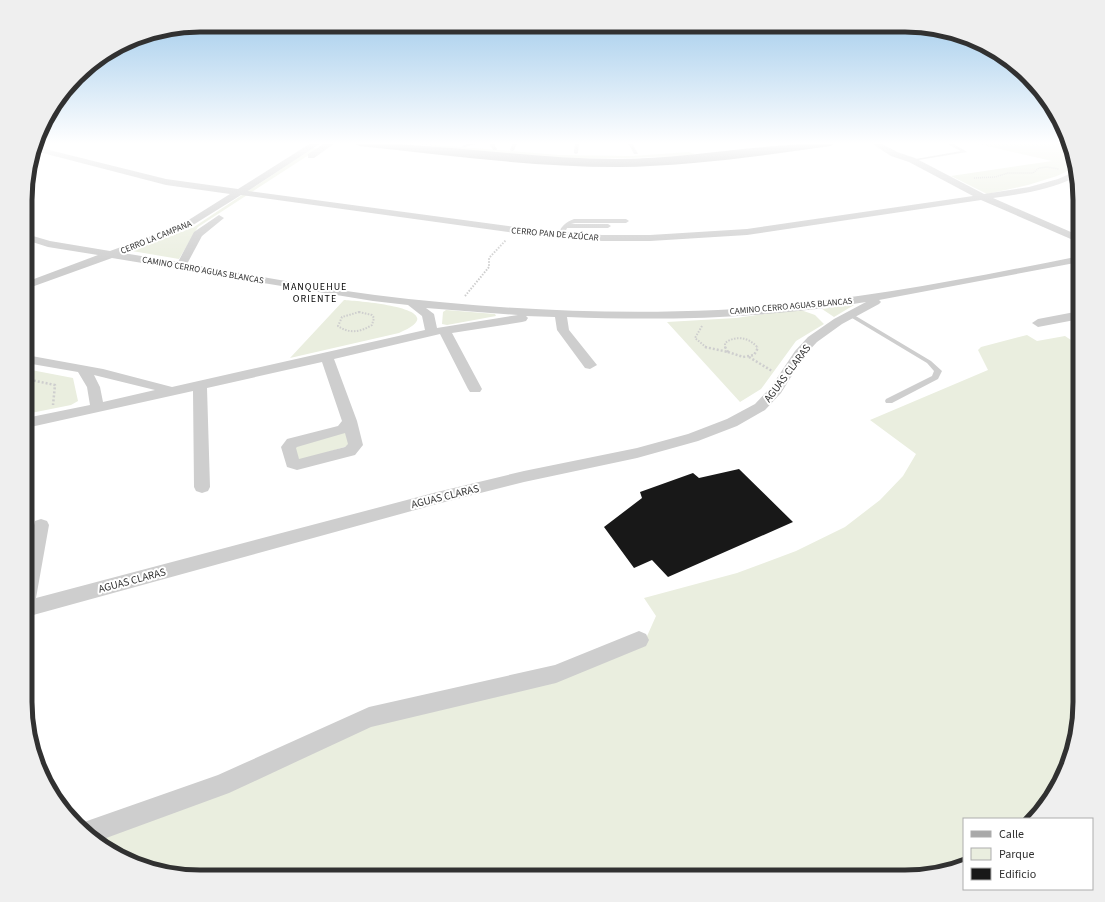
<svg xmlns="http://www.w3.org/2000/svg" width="1105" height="902" font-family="'Source Sans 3',sans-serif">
<rect width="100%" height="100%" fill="#fff"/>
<!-- green -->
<path fill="#eaeedf" d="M412,143L559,155L632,156L689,152L695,154C683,159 665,156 653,157C573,161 491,155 412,143Z
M974,143H1069L1074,168L1057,176L1028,185L987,194L951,176L1052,161Z
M313,148L318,149L198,227L179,259L132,251L194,227Z
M344,300C357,301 458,308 399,333L290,358Z
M849,305H854L834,317L822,309Z
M798,309L815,315L824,324L796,341L761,389L740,402L667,322L736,318Z
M446,310L495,314L496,316L447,325L442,324L443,312Z
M1027,335L1037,341L1065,336L1080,346V714L1067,769L1033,819H964V865L905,877H188L133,864L94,838L371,724L644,643L656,616L644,598L737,573L796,551L845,527L880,500L903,476L916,454L870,420L988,370L978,350L981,347Z
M26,369L73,378L78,401L71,405L26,414Z
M344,432L347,434L351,445L298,461L294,459L296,445Z"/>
<!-- building -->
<path fill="#181818" d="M739,469L793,522L668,577L652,560L634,568L604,527L642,498L640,492L693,473L699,478Z"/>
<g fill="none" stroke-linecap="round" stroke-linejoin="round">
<!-- path-far2 -->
<path stroke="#cecece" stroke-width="1.5" stroke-dasharray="1 1" stroke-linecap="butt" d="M974,178L995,177L1008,173H1033L1039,168L1047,167L1059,169"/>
<!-- path-far1 -->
<path stroke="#cecece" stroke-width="2" stroke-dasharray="1.5 1.5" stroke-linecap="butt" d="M465,296L489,267V258L506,240
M359,312L372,315L374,318L372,325C361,332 349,334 338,326L342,317Z
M702,326L695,338L707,348
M725,348V343C736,335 749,337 758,348"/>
<!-- path -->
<path stroke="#cecece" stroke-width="2.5" stroke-dasharray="2 2" stroke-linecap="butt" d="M705,347L728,352
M725,347L728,352
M728,352L743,357L754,355L758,348L757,347
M749,357L772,371
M26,379L55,385L53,405"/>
<!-- lane -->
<path fill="#cecece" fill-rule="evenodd" d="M470,143H480L464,147L462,146Z
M488,143H493L497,149V150H493Z
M513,143H517L514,150L512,151L510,150Z
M575,143H579L578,153L576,154L574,153Z
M628,143H632L638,154H634Z
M948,143H952L967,152L912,161L910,160L961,151L949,145Z
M574,219H626L629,221L626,223H575L571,224H608L611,226L608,228H567L563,237H559C558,228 566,222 574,219Z
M849,312L931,361L942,371L938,379L892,403H886L885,401L886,399L932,376L934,371L927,363L847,315L846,314Z"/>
<!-- street -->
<path fill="#cecece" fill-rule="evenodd" d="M311,143H321L248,191L530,229L602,235H650L747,229L973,196L909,162L891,156L871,143H881L897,152L915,158L984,194L1029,187L1058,179L1074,172L1076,177C1050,190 1021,194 993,198L1080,236V243L981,200L747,235L650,241H602L530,235L241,195L185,230L123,253L178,262L194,232L219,215L224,218L202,236L187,264C250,274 312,287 375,295C488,309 604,315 718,310C839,304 961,280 1080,256V262L879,300L881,302L879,304L842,324L817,342L804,356L781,393L765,410L737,426L698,441L637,458L524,482L437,504L26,617V560L35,521L41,519L47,521L49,525L36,598L437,492L524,471L637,448L688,434L727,419L755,404L771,387L795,351L808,337L834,319L866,302C768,318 667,321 567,317L569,330L597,365L590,369L585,368L557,330L555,317L526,316L528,318L526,321L522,322L452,333L482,389L480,392H470L468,389L440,334L334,359L357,421L363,445L355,455L297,470L287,467L281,447L287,439L338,426L342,421L322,362L207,388L210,487L208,491L202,493L196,491L194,487L193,391L26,428V418L90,405L87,387L78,372L26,363V355L103,369L172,387L425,330L422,316L408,305L373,301L112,258L26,289V282L98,255L48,247L26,240V234L50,241L110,251L179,226L230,194L166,185L35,151L37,147L166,179L238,189ZM426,308L518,315L437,328L434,314ZM94,375L102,377L155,390L103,402L100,387ZM345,433L348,444L345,447L299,459L296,448L297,447Z
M325,143H335L314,158H308V154Z
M1080,311V319L1038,327L1032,323L1038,319Z
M639,631L646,634L649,640L646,646L556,683L371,727L229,793L98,841L78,827L79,825L87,821L218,775L369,707L555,665Z"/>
<!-- primary -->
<path fill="#a9a9a9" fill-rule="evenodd" d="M354,143C441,143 528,159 616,159C690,159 763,143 836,143L831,146C760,156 689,166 618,167C531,167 445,155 359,146Z"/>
</g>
<!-- sky -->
<linearGradient id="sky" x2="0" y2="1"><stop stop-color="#9cc8ea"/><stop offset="0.53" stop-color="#fff"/><stop offset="1" stop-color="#fff" stop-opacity="0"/></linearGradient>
<rect width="1105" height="270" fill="url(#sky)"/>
<g text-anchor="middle" stroke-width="4" stroke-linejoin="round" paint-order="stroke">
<!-- far-street labels -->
<g font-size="9" fill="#313131" stroke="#fff">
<text transform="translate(555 234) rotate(5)" y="3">CERRO PAN DE AZÚCAR</text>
<text transform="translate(156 237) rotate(-22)" y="3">CERRO LA CAMPANA</text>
<text transform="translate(203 270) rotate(10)" y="3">CAMINO CERRO AGUAS BLANCAS</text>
<text transform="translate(791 306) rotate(-5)" y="3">CAMINO CERRO AGUAS BLANCAS</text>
</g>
<!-- far-neighbourhood labels -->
<g font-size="10" letter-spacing="1" fill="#000" stroke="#fff">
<text x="315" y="290">MANQUEHUE<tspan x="315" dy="12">ORIENTE</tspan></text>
</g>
<!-- street labels -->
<g font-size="11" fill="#313131" stroke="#fff">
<text transform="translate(787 373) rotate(-53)" y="4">AGUAS CLARAS</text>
<text transform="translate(445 496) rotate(-14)" y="4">AGUAS CLARAS</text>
<text transform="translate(132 580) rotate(-15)" y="4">AGUAS CLARAS</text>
</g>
</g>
<!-- crop -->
<path d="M0 0H1105V902H0ZM200 32H905A168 168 0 0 1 1073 200V702A168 168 0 0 1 905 870H200A168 168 0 0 1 32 702V200A168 168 0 0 1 200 32Z" fill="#efefef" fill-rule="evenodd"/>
<path fill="none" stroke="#313131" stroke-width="5" d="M200 32H905A168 168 0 0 1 1073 200V702A168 168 0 0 1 905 870H200A168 168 0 0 1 32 702V200A168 168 0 0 1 200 32Z"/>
<!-- legend -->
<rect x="963" y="818" width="130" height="72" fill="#ffffff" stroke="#adadad"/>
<rect x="971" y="831" width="20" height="6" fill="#a9a9a9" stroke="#adadad"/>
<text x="999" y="838" font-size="12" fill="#313131">Calle</text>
<rect x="971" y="848" width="20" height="12" fill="#eaeedf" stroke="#adadad"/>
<text x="999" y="858" font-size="12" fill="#313131">Parque</text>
<rect x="971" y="868" width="20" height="12" fill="#181818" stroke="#adadad"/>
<text x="999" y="878" font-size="12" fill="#313131">Edificio</text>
</svg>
